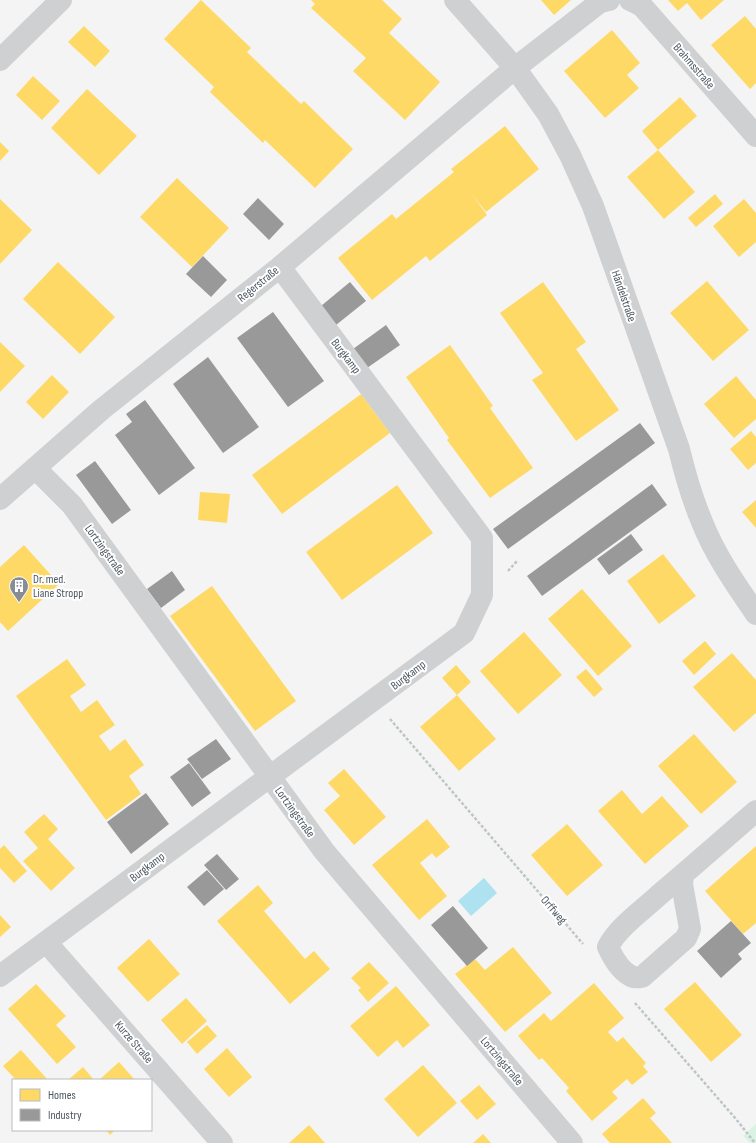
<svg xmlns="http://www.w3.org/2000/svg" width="756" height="1143" font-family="'Sofia Sans Condensed',sans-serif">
<rect width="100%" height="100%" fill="#f4f4f4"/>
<!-- green -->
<path fill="#d9f2e3" d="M756,1124V1143H750L743,1136Z"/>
<!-- water -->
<path fill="#aee2f0" d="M484,878L497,893L471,916L458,901Z"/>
<!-- homes -->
<path fill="#ffd966" d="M201,0L251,48L247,52L301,104L291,114L304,101L353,149L315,188L265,140L263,143L210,92L214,87L164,39Z
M311,0H382L402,19L389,33L440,82L405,120L353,71L366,58L311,8L315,4Z
M541,0H571L554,15Z
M668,0H724L701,20L687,3L678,11Z
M745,16L756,29V83L750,89L711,45Z
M84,26L110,51L95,67L68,42Z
M612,30L640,63L627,75L639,88L605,118L564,71Z
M33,76L60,101L42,120L16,95Z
M87,89L137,136L99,175L51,128Z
M680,97L697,116L658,150L642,131Z
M505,126L539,169L486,212L472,194L487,215L430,261L426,256L372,300L338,258L392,214L396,219L454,172L451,169Z
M0,142L9,151L0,161Z
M658,150L695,192L664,219L627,177Z
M177,178L229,228L192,267L140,217Z
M715,194L723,204L696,227L688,218Z
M0,199L32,230L0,264Z
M744,199L756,213V242L739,257L713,226Z
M58,262L115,317L80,354L23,299Z
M707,281L749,330L713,361L670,313Z
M543,282L586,342L576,349L619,410L576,441L532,380L543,373L500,313Z
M0,342L25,366L0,392Z
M450,345L493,406L490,408L533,468L490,498L447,440L449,438L406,377Z
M52,375L69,392L43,419L26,402Z
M736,376L756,400V419L734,438L704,404Z
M361,394L390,433L282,514L252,475Z
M751,431L756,437V463L748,470L730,449Z
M397,485L433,533L342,600L306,552Z
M200,492L230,494L227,523L198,520Z
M756,500V528L742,512Z
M24,545L59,584L8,631L0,622V567Z
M663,554L696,596L659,624L627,581Z
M212,586L296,701L255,731L170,616Z
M582,589L632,646L598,676L548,619Z
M524,632L562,675L518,714L480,671Z
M705,641L716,654L694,675L682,661Z
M732,653L756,680V713L734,732L693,687Z
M67,659L86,685L70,696L81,712L97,700L115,725L99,736L110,751L125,739L144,765L129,776L141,794L106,820L16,696Z
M456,665L471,682L457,695L496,739L459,771L420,727L457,695L442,678Z
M586,669L603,689L594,697L576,677Z
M694,734L737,782L701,814L658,766Z
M344,769L386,817L354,845L324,810L340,796L328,783Z
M622,790L642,814L662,796L689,826L645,864L598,811Z
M44,814L58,829L48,839L75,868L51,891L23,861L38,848L24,832Z
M427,819L450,847L436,858L432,853L420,863L447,896L419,920L372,865Z
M567,824L603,865L567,896L531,855Z
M4,845L27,871L14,883L0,868V849Z
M756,846V923L743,934L705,891Z
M258,885L273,903L264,911L305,959L314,951L330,969L290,1004L217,921Z
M0,915L11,927L0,937Z
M149,939L180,974L148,1002L117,968Z
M513,947L552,993L505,1032L455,974L475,959L485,970Z
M369,962L389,983L368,1002L358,990L361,988L351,978Z
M695,982L742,1035L711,1062L664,1009Z
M594,983L624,1018L608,1032L617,1042L623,1037L646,1063L643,1066L648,1072L632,1085L627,1079L612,1092L618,1098L592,1121L566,1091L569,1088L542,1058L539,1060L518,1036L544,1013L551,1021Z
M36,984L66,1016L56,1025L76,1047L57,1064L8,1009Z
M396,986L430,1025L403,1048L397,1040L378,1057L350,1026Z
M186,998L207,1021L182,1044L161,1020Z
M207,1025L217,1036L197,1054L187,1042Z
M227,1048L252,1077L229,1097L204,1069Z
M21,1050L48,1080H16L3,1066Z
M119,1062L135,1080H99Z
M423,1065L457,1103L418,1137L384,1099Z
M83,1067L94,1080H68Z
M479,1085L496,1104L477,1120L460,1101Z
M643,1098L656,1113L650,1118L672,1143H610L602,1134Z
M309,1125L325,1143H289Z
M106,1130H115L110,1135Z
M483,1134L491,1143H473Z"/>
<!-- industry -->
<path fill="#999" d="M258,198L284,224L269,240L243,214Z
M203,256L227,280L211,297L186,274Z
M350,282L366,301L336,325L321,306Z
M273,312L324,381L288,407L237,338Z
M386,325L400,345L367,368L353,349Z
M208,357L259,427L223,453L173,384Z
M145,400L195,468L159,495L115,435L132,422L126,414Z
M640,423L655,443L508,549L493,529Z
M95,461L131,510L112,524L76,475Z
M652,484L667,505L542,596L527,576Z
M631,534L643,550L609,575L597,559Z
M172,571L185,590L161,608L147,589Z
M216,739L231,759L202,779L187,759Z
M189,763L211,793L192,807L170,777Z
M146,793L169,824L131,854L107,822Z
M217,854L239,879L226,890L204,865Z
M207,870L224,889L204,906L187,887Z
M453,906L488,948L467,966L431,925Z
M731,921L751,943L738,954L742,959L721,978L697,951Z"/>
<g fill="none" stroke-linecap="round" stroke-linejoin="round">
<!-- path -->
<path stroke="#bcc7c4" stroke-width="2.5" stroke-dasharray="3 2" stroke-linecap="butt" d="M508,571L517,561
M390,719L583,944
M635,1003L736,1119L755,1143"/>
<!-- minor -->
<path stroke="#ced0d2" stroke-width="22" d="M455,0L515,68L548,114L570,155L593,206L679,449C685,474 692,498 702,522C715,555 736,585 756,614
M630,0L642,6L756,136
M0,60L61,0
M35,468L72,505L324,851L572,1143
M0,499L101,410L280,267L515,68L600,2L609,0
M683,875L682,884L690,929L686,938L642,977C639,977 635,978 633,977C621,972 613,958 608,947C617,928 643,910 659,895C692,867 724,839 756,811
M46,942L222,1143
M0,976L464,633L482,595V538L280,267"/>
</g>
<!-- icons -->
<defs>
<symbol id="building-pin" viewBox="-11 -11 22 30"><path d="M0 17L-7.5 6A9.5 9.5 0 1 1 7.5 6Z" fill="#868d94" stroke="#fff"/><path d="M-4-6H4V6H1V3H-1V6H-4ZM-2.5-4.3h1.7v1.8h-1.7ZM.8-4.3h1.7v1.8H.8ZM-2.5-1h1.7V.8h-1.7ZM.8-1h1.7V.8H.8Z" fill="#fff"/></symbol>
</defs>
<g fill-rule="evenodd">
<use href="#building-pin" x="8" y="575" width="22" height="30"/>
</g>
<g text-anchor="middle" stroke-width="4" stroke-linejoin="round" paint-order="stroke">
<!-- street labels -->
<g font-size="12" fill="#4a5661" stroke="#fff">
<text transform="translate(694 66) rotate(49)" y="4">Brahmsstraße</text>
<text transform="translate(258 284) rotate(-39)" y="4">Regerstraße</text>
<text transform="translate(624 296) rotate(71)" y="4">Händelstraße</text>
<text transform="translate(346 356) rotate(53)" y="4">Burgkamp</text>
<text transform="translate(105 550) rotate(54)" y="4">Lortzingstraße</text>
<text transform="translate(408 675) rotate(-37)" y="4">Burgkamp</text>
<text transform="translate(295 812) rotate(54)" y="4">Lortzingstraße</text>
<text transform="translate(147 867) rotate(-37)" y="4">Burgkamp</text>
<text transform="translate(554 910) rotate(49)" y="4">Orffweg</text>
<text transform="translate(134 1042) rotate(49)" y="4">Kurze Straße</text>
<text transform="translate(502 1061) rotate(50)" y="4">Lortzingstraße</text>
</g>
<!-- poi labels -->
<g font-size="12" fill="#4a5661" stroke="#fff" text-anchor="start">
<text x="33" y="583">Dr. med.<tspan x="33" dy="14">Liane Stropp</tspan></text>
</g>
</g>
<!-- legend -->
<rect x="12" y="1079" width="140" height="52" fill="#ffffff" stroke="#b7bbc0"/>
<rect x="20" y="1089" width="20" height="12" fill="#ffd966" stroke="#b7bbc0"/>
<text x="48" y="1099" font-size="12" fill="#4a5661">Homes</text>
<rect x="20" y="1109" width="20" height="12" fill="#999999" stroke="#b7bbc0"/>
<text x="48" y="1119" font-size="12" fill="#4a5661">Industry</text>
</svg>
